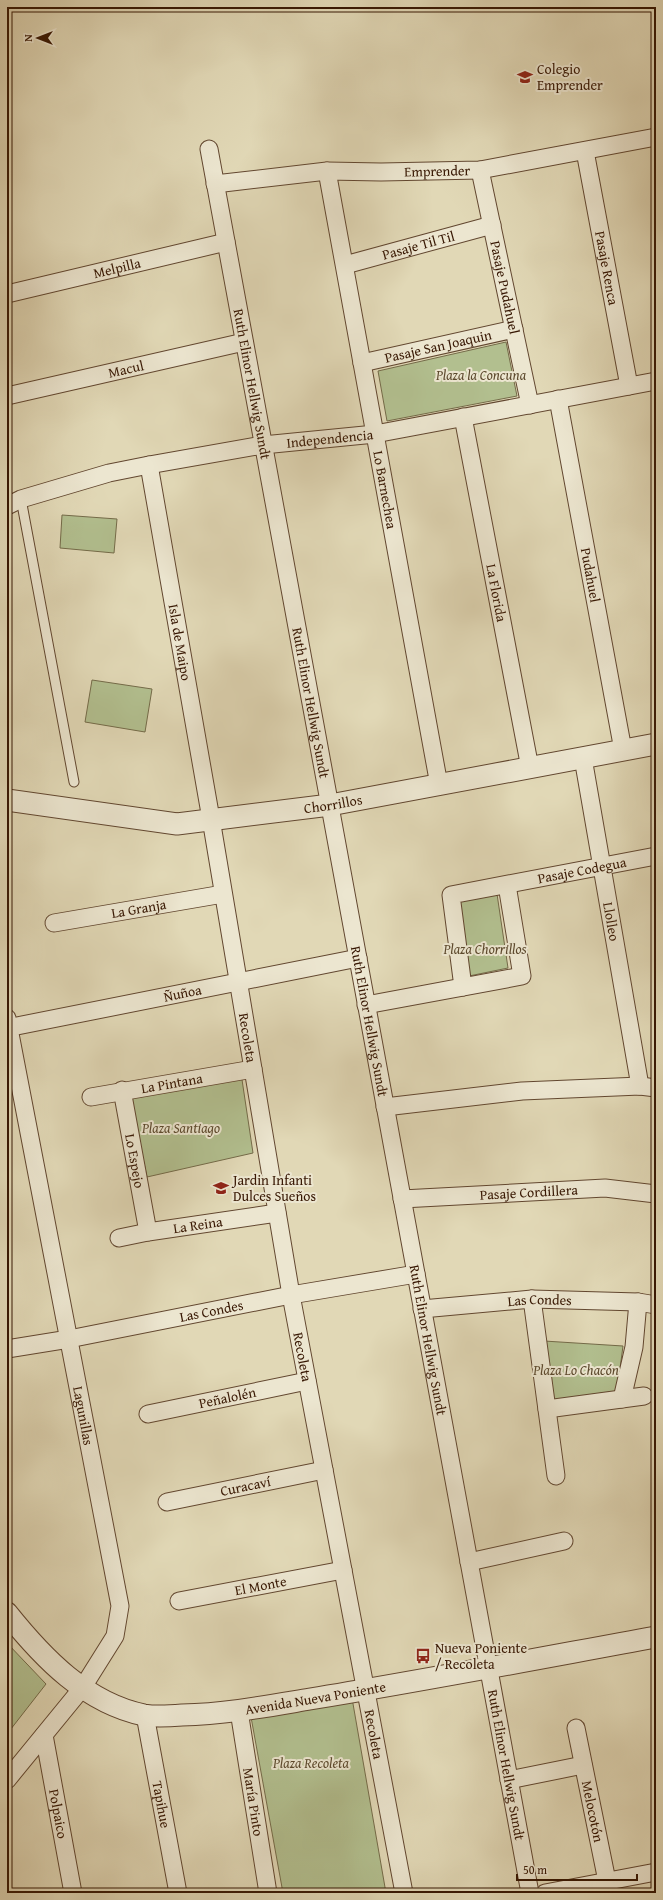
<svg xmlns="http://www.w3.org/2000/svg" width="663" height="1900" font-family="'Gentium Book Plus',serif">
<rect width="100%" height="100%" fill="#e1d8b6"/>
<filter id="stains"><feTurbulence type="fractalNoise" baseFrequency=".005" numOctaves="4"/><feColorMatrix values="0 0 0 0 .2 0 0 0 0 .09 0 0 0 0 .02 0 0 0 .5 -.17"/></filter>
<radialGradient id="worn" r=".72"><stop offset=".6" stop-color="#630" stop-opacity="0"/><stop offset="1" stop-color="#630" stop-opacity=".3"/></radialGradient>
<!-- green -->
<path fill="#b2bf8f" stroke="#746b49" d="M506,342L517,396L387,421L378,371Z
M62,515L117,519L114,553L60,548Z
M92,680L152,689L145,732L85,722Z
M497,894L508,968L469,976L458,901Z
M241,1073L253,1153L147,1177L130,1097Z
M544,1341L623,1346L617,1391L552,1400Z
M7,1643L46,1684L7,1734Z
M352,1698L386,1893H283L251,1717Z"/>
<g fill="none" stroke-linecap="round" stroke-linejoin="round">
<defs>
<path id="service" d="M21,499L74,782"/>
<g id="minor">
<path id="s1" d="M209,149L530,1893"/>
<path id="s2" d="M585,151L629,386"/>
<path id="s3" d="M480,170L530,405"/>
<path id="s4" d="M327,171L439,785"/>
<path id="s5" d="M215,184L327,171L381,172L480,170L656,137"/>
<path id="s6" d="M345,265L492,225"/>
<path id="s7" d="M7,294L226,242"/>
<path id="s8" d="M362,363L514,329"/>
<path id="s9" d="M7,396L244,342"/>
<path id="s10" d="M558,399L623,750"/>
<path id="s11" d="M463,417L530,768"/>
<path id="s12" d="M149,465L211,819L291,1295L404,1893"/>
<path id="s13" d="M7,506L21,499L109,473L149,465L263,445L375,434L656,381"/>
<path id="s14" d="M583,758L640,1086"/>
<path id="s15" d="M54,923L223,894"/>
<path id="s16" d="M463,987L451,895L656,856"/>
<path d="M366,1005L522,976L507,885"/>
<path id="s17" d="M7,1018L120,1606L115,1636L83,1687L7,1780"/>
<path id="s18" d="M7,1028L358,958"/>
<path id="s19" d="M122,1090L148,1232"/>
<path id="s20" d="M91,1097L253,1069"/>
<path d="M385,1107L522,1091L640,1086L656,1088"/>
<path id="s21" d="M402,1199L605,1188L656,1194"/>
<path id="s22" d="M119,1238L148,1232L277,1213"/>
<path d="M532,1299L556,1476"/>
<path id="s23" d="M422,1309L532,1299L638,1302L656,1305"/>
<path id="s24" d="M7,1349L69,1339L291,1295L416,1274"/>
<path d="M622,1399L634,1347L638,1302"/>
<path d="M547,1409L644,1396"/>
<path id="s25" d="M148,1414L307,1381"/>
<path id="s26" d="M167,1502L324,1470"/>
<path d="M469,1562L564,1541"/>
<path id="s27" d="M179,1601L343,1570"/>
<path id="s28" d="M239,1711L268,1893"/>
<path id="s29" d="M145,1715L178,1893"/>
<path id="s30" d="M576,1728L607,1881"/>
<path id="s31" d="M44,1735L73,1893"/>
<path d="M509,1780L583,1765"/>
<path d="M545,1893L656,1872"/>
</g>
<g id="tertiary">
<path id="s32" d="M7,800L177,824L330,805L656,744"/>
<path id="s33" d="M7,1613C43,1658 86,1703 144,1715C156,1717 170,1716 182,1715C226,1714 268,1706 310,1699C426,1680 541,1658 656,1637"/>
</g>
</defs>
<!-- service casing -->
<use href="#service" stroke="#624730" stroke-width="11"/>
<!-- minor casing -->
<use href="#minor" stroke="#624730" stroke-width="19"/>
<!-- tertiary casing -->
<use href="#tertiary" stroke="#624730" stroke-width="23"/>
<!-- service -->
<use href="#service" stroke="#ece6d0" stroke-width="9"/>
<!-- minor -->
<use href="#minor" stroke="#ece6d0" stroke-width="17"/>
<!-- tertiary -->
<use href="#tertiary" stroke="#ece6d0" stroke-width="21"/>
</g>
<!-- icons -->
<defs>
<symbol id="school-bare" viewBox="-9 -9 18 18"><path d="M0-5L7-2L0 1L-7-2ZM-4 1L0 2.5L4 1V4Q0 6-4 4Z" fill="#8f2418" stroke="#ece6d0" stroke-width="2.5" paint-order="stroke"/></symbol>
<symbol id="bus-bare" viewBox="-9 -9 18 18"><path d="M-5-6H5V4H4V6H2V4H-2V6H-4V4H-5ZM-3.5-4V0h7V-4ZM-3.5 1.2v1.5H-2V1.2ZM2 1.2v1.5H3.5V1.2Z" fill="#8f2418" stroke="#ece6d0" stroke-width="2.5" paint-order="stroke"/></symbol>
</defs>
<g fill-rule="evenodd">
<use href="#school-bare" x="514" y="66" width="22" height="22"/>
<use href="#school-bare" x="210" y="1177" width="22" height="22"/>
<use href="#bus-bare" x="412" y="1645" width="22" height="22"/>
</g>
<g text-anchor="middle" stroke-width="4" stroke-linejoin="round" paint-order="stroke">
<!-- poi labels -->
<g font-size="14" fill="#371703" stroke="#ece6d0" text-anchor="start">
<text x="537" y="74">Colegio<tspan x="537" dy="16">Emprender</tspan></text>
<text x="233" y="1185">Jardin Infanti<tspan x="233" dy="16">Dulces Sueños</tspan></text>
<text x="435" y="1653">Nueva Poniente<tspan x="435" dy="16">/ Recoleta</tspan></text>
</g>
<!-- street labels -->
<g font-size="14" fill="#371703" stroke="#ece6d0">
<text dy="5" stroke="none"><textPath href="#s5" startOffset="223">Emprender</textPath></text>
<text dy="5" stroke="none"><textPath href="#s6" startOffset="76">Pasaje Til Til</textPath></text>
<text dy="5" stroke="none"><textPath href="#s7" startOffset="113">Melpilla</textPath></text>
<text dy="5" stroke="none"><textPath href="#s2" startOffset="119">Pasaje Renca</textPath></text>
<text dy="5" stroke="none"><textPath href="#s3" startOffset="120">Pasaje Pudahuel</textPath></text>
<text dy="5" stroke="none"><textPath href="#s8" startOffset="78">Pasaje San Joaquin</textPath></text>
<text dy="5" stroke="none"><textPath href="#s9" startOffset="122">Macul</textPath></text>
<text dy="5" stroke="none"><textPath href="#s1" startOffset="239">Ruth Elinor Hellwig Sundt</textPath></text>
<text dy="5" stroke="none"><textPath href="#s13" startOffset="331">Independencia</textPath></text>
<text dy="5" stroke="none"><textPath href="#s4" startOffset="324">Lo Barnechea</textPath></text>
<text dy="5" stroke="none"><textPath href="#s10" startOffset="179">Pudahuel</textPath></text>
<text dy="5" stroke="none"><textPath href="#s11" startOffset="179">La Florida</textPath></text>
<text dy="5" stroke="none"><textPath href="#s12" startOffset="180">Isla de Maipo</textPath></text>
<text dy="5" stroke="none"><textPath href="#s1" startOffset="563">Ruth Elinor Hellwig Sundt</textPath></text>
<text dy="5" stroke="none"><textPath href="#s32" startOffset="329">Chorrillos</textPath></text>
<text dy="5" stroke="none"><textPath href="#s16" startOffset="226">Pasaje Codegua</textPath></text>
<text dy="5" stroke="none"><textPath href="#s15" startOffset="86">La Granja</textPath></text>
<text dy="5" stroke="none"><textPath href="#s14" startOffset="166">Llolleo</textPath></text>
<text dy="5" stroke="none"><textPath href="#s18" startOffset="179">Ñuñoa</textPath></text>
<text dy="5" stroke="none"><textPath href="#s1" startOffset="887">Ruth Elinor Hellwig Sundt</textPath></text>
<text dy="5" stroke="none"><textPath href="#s12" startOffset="581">Recoleta</textPath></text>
<text dy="5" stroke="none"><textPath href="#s20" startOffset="82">La Pintana</textPath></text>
<text dy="5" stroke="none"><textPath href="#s19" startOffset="72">Lo Espejo</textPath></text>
<text dy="5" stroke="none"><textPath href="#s21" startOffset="127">Pasaje Cordillera</textPath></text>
<text dy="5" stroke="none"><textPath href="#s22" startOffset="80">La Reina</textPath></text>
<text dy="5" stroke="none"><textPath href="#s23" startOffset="118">Las Condes</textPath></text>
<text dy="5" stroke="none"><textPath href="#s24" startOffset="208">Las Condes</textPath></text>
<text dy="5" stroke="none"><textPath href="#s1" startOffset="1211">Ruth Elinor Hellwig Sundt</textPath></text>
<text dy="5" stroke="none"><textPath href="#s12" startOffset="905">Recoleta</textPath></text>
<text dy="5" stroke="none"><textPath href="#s25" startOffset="81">Peñalolén</textPath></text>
<text dy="5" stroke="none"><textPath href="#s17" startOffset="405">Lagunillas</textPath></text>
<text dy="5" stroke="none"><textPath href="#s26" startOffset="80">Curacaví</textPath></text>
<text dy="5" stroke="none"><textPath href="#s27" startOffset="83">El Monte</textPath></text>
<text dy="5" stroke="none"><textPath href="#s33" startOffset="347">Avenida Nueva Poniente</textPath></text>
<text dy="5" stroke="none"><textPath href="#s12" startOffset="1289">Recoleta</textPath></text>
<text dy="5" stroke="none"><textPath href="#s1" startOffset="1643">Ruth Elinor Hellwig Sundt</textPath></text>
<text dy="5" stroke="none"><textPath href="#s28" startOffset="92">María Pinto</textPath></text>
<text dy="5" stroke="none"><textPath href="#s29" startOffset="91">Tapihue</textPath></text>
<text dy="5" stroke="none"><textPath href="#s30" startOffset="85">Melocotón</textPath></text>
<text dy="5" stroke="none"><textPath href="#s31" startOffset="80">Polpaico</textPath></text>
</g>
<!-- park labels -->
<g font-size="14" font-style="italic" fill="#5c492d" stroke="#ece6d0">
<text x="481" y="380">Plaza la Concuna</text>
<text x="485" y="954">Plaza Chorrillos</text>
<text x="181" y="1133">Plaza Santiago</text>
<text x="576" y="1375">Plaza Lo Chacón</text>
<text x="311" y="1768">Plaza Recoleta</text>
</g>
</g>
<!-- margin -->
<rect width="663" height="1900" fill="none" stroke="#e1d8b6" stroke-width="24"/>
<rect x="8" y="8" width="647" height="1884" fill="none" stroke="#371703" stroke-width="2"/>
<rect x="12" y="12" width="639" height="1876" fill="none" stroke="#371703"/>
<!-- north arrow -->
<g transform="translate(38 38) rotate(270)" stroke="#ece6d0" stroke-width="3" paint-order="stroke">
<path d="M0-3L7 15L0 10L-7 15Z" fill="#371703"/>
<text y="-6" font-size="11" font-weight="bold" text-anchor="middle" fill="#371703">N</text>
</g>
<!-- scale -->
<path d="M517 1874v6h120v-6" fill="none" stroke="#371703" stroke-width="2"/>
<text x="523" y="1874" font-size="12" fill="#371703" stroke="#ece6d0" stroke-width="3" paint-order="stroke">50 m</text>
<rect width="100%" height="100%" filter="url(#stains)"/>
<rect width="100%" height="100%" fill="url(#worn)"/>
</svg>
